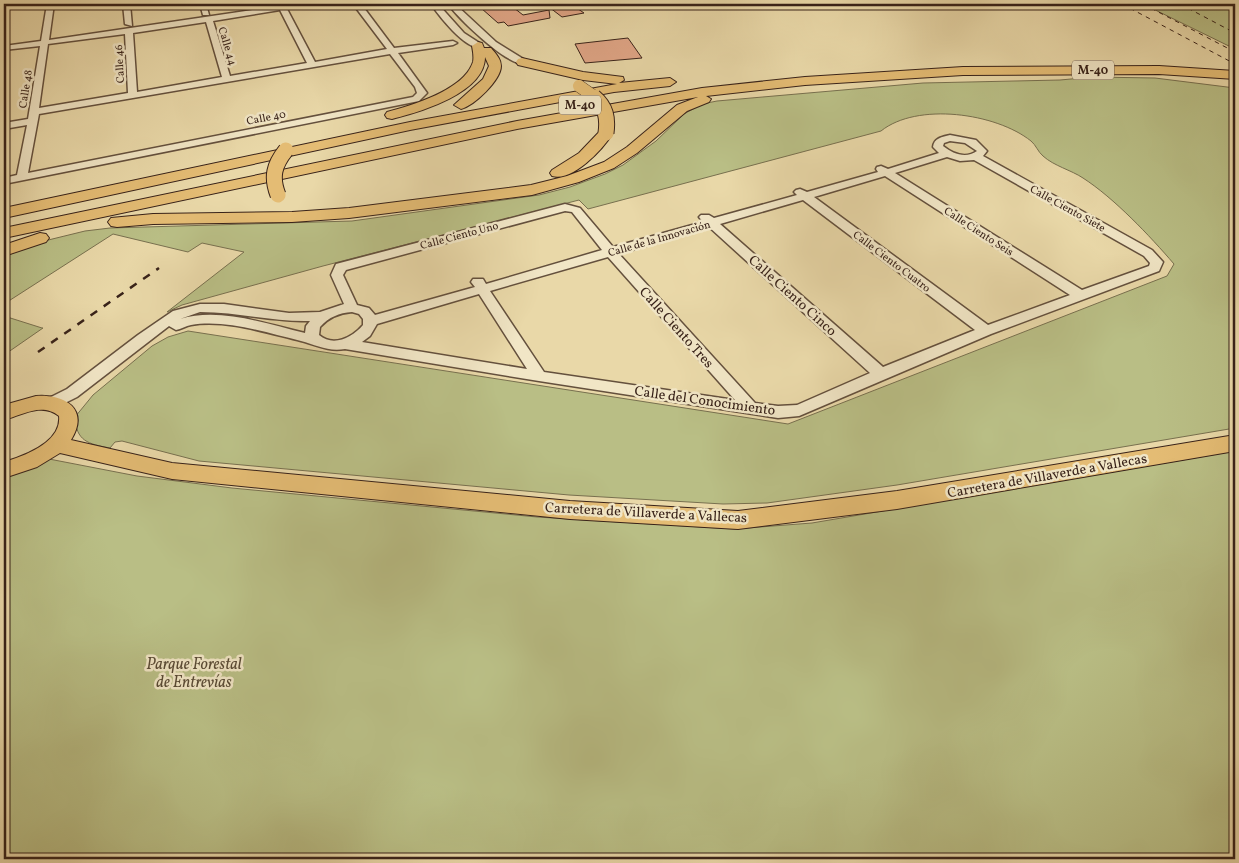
<svg xmlns="http://www.w3.org/2000/svg" width="1239" height="863" font-family="Vollkorn,serif">
<rect width="100%" height="100%" fill="#e9d8a8"/>
<filter id="stains"><feTurbulence type="fractalNoise" baseFrequency=".004" numOctaves="4"/><feColorMatrix values="0 0 0 0 .2 0 0 0 0 .09 0 0 0 0 .02 0 0 0 .5 -.17"/></filter>
<radialGradient id="worn" r=".72"><stop offset=".6" stop-color="#630" stop-opacity="0"/><stop offset="1" stop-color="#630" stop-opacity=".3"/></radialGradient>
<!-- green -->
<path fill="#b9be85" stroke="#78704f" d="M1143,4H1235V49Z
M1093,77L1155,78L1235,88V428L897,485L767,503L723,504L569,495L199,461L122,441L115,442L110,448C88,444 76,441 75,417L93,395L152,346L168,337L188,331L788,424L1167,276L1174,264C1150,236 1114,198 1083,178C1071,170 1054,166 1043,156C1038,152 1036,145 1031,141C996,113 917,102 881,131L588,209L579,200L323,266L182,305L167,312L244,252L202,243L188,252L113,234L4,304V257L36,243L85,231L110,228L352,221L539,195L570,187L605,174L623,165L656,141L684,114L702,104L717,101L923,83L1060,80Z
M4,316L42,328H43L4,355Z
M1235,451V859H4V478L49,459L137,476L232,488L537,517L734,529L812,523Z"/>
<!-- building -->
<path fill="#e1a687" stroke="#382219" d="M509,4L523,15L549,10L550,18L508,26L504,22L498,23L481,8Z
M545,4H571L584,13L562,17Z
M628,38L642,58L585,63L575,44Z"/>
<g fill="none" stroke-linecap="round" stroke-linejoin="round">
<defs>
<path id="minor" d="M47,4H54L49,40L294,4H310L307,6L287,9L315,62L387,49L353,4H361L394,48L453,41L457,43L453,45L398,53L427,93L419,101L4,184V178L17,175L27,125L4,129V123L28,119L40,46L4,50V46L41,41ZM280,10L307,63L230,76L213,21ZM206,22L222,77L137,92L133,33ZM125,34L128,93L39,108L48,44ZM390,54L415,87L417,93L413,97L28,173L39,114Z
M123,4H130L132,26L125,24Z
M200,4H206L209,15H203Z
M431,4H438L464,33L481,44V48C465,49 439,16 431,4Z
M448,4H455L496,42L525,60V64C507,66 458,18 448,4Z
M950,135L976,140L987,151L983,156L1152,250L1163,262L1159,271L991,334L799,416L778,418L539,381L345,349C328,352 316,345 301,341C267,333 226,319 191,325C186,326 181,329 176,330L169,326L77,397L51,410L45,408L43,404L45,400L67,389L138,335L173,311L200,304H224L289,313L320,312L344,304L331,275L336,264L565,204L580,208L613,247L703,222L699,217L701,215H709L714,218L797,195L794,192L796,190L800,189L807,192L878,172L876,169L877,167L881,166L888,169L939,153L933,147C934,138 942,137 950,135ZM950,141L965,143L977,151C966,159 953,154 943,146L944,143ZM947,157L960,161L974,160L1144,256L1150,263L1149,266L1082,290L895,173ZM885,176L1070,295L988,325L814,197ZM803,200L975,330L883,367L720,224ZM565,211L572,212L602,250L486,284L483,279H473L471,282L475,287L375,315L369,308L357,305L343,275L346,270ZM709,227L870,373L797,405L778,406L755,403L619,254ZM608,257L735,400L544,372L490,291ZM479,294L527,369L362,342L370,336L377,324ZM200,312C237,312 273,322 310,321L306,326L305,333C266,324 220,307 180,319ZM352,312L359,314L363,319V325C352,338 333,347 319,335L320,327C329,317 339,313 352,312Z"/>
<path id="major" d="M36,396C65,394 90,409 71,440L172,463L570,501L738,511L897,491L1235,435V451L897,509L738,529L570,519L172,479L60,453L37,467L4,478V462C24,456 62,442 59,416C42,402 22,415 4,420V405Z"/>
<path id="highway" d="M478,42L482,43L484,48H491C496,54 501,59 501,66C501,80 474,106 461,109L454,105L483,79L489,66L485,57C485,93 420,112 392,119L387,118L385,115L387,112C413,105 464,90 473,62C474,57 473,51 472,46Z
M522,58L583,72L623,77L624,80L619,83L670,78L676,82L670,86L614,92L410,130L4,218V208L410,122L617,84L583,80L518,65L516,62L518,59Z
M1159,66L1235,71V79L1159,74L963,75L805,85L706,96L711,99L709,102L687,111L637,153L614,168L579,182L532,195L349,218L292,222L153,224L117,227L111,226L108,222L111,218L153,214L292,212L349,208L531,185L567,176L604,162L627,147L677,105L698,97L517,129L4,238V228L517,121L702,88L805,77L963,67Z
M606,129L611,130L613,133C603,149 573,182 552,176L550,173L552,170L579,153L601,130Z
M40,233L46,234L49,238L46,242L4,256V245Z"/>
</defs>
<!-- minor casing -->
<use href="#minor" stroke="#64503d" stroke-width="3"/>
<!-- major casing -->
<use href="#major" stroke="#382219" stroke-width="2"/>
<!-- highway casing -->
<use href="#highway" stroke="#382219" stroke-width="2"/>
<!-- minor -->
<use href="#minor" fill="#f1e6c6" fill-rule="evenodd"/>
<!-- major -->
<use href="#major" fill="#e4bc74" fill-rule="evenodd"/>
<!-- highway -->
<use href="#highway" fill="#e4bc74" fill-rule="evenodd"/>
<!-- rail-far1 -->
<path stroke="#382219" stroke-width="1" stroke-dasharray="4.5 4.5" stroke-linecap="butt" d="M1122,4L1235,64
M1143,4L1235,52
M1180,4L1235,33"/>
<!-- rail -->
<path stroke="#382219" stroke-width="2.5" stroke-dasharray="8 8" stroke-linecap="butt" d="M38,352L159,268"/>
<defs>
<path id="highway-bridge-far1" d="M579,86L596,98"/>
<path id="highway-bridge" d="M594,97C606,107 608,118 606,133
M278,195C271,177 274,165 286,150"/>
</defs>
<!-- highway-bridge-far1 casing -->
<use href="#highway-bridge-far1" stroke="#382219" stroke-width="13" stroke-linecap="butt"/>
<!-- highway-bridge casing -->
<use href="#highway-bridge" stroke="#382219" stroke-width="17" stroke-linecap="butt"/>
<!-- highway-bridge-far1 -->
<use href="#highway-bridge-far1" stroke="#e4bc74" stroke-width="12"/>
<!-- highway-bridge -->
<use href="#highway-bridge" stroke="#e4bc74" stroke-width="15"/>
</g>
<g text-anchor="middle" stroke-width="5" stroke-linejoin="round" paint-order="stroke">
<!-- far-street labels -->
<g font-size="11" fill="#382219" stroke="#f1e6c6">
<text transform="translate(228 46) rotate(73)" y="4">Calle 44</text>
<text transform="translate(119 64) rotate(-93)" y="4">Calle 46</text>
<text transform="translate(25 89) rotate(-81)" y="4">Calle 48</text>
<text transform="translate(266 117) rotate(-11)" y="4">Calle 40</text>
<text transform="translate(1068 208) rotate(29)" y="4">Calle Ciento Siete</text>
<text transform="translate(979 231) rotate(33)" y="4">Calle Ciento Seis</text>
<text transform="translate(459 235) rotate(-15)" y="4">Calle Ciento Uno</text>
<text transform="translate(659 238) rotate(-16)" y="4">Calle de la Innovación</text>
<text transform="translate(892 261) rotate(37)" y="4">Calle Ciento Cuatro</text>
</g>
<!-- shield labels -->
<g fill="#f1e6c6" stroke="#705d4d" stroke-width="1">
<rect x="1072" y="60.5" width="42" height="19" rx="4"/>
<rect x="559" y="95.5" width="42" height="19" rx="4"/>
</g>
<g font-size="12" font-weight="bold" fill="#382219">
<text x="1093" y="74">M-40</text>
<text x="580" y="109">M-40</text>
</g>
<!-- street labels -->
<g font-size="14" fill="#382219" stroke="#f1e6c6">
<text transform="translate(793 295) rotate(42)" y="5">Calle Ciento Cinco</text>
<text transform="translate(677 327) rotate(48)" y="5">Calle Ciento Tres</text>
<text transform="translate(705 400) rotate(8)" y="5">Calle del Conocimiento</text>
<text transform="translate(1047 475) rotate(-10)" y="5">Carretera de Villaverde a Vallecas</text>
<text transform="translate(646 512) rotate(3)" y="5">Carretera de Villaverde a Vallecas</text>
</g>
<!-- near-park labels -->
<g font-size="16" font-style="italic" fill="#584934" stroke="#f1e6c6">
<text x="194" y="669">Parque Forestal<tspan x="194" dy="18">de Entrevías</tspan></text>
</g>
</g>
<!-- margin -->
<rect width="1239" height="863" fill="none" stroke="#e9d8a8" stroke-width="20"/>
<rect x="5" y="5" width="1229" height="853" fill="none" stroke="#382219" stroke-width="2.5"/>
<rect x="10" y="10" width="1219" height="843" fill="none" stroke="#382219"/>
<rect width="100%" height="100%" filter="url(#stains)"/>
<rect width="100%" height="100%" fill="url(#worn)"/>
</svg>
